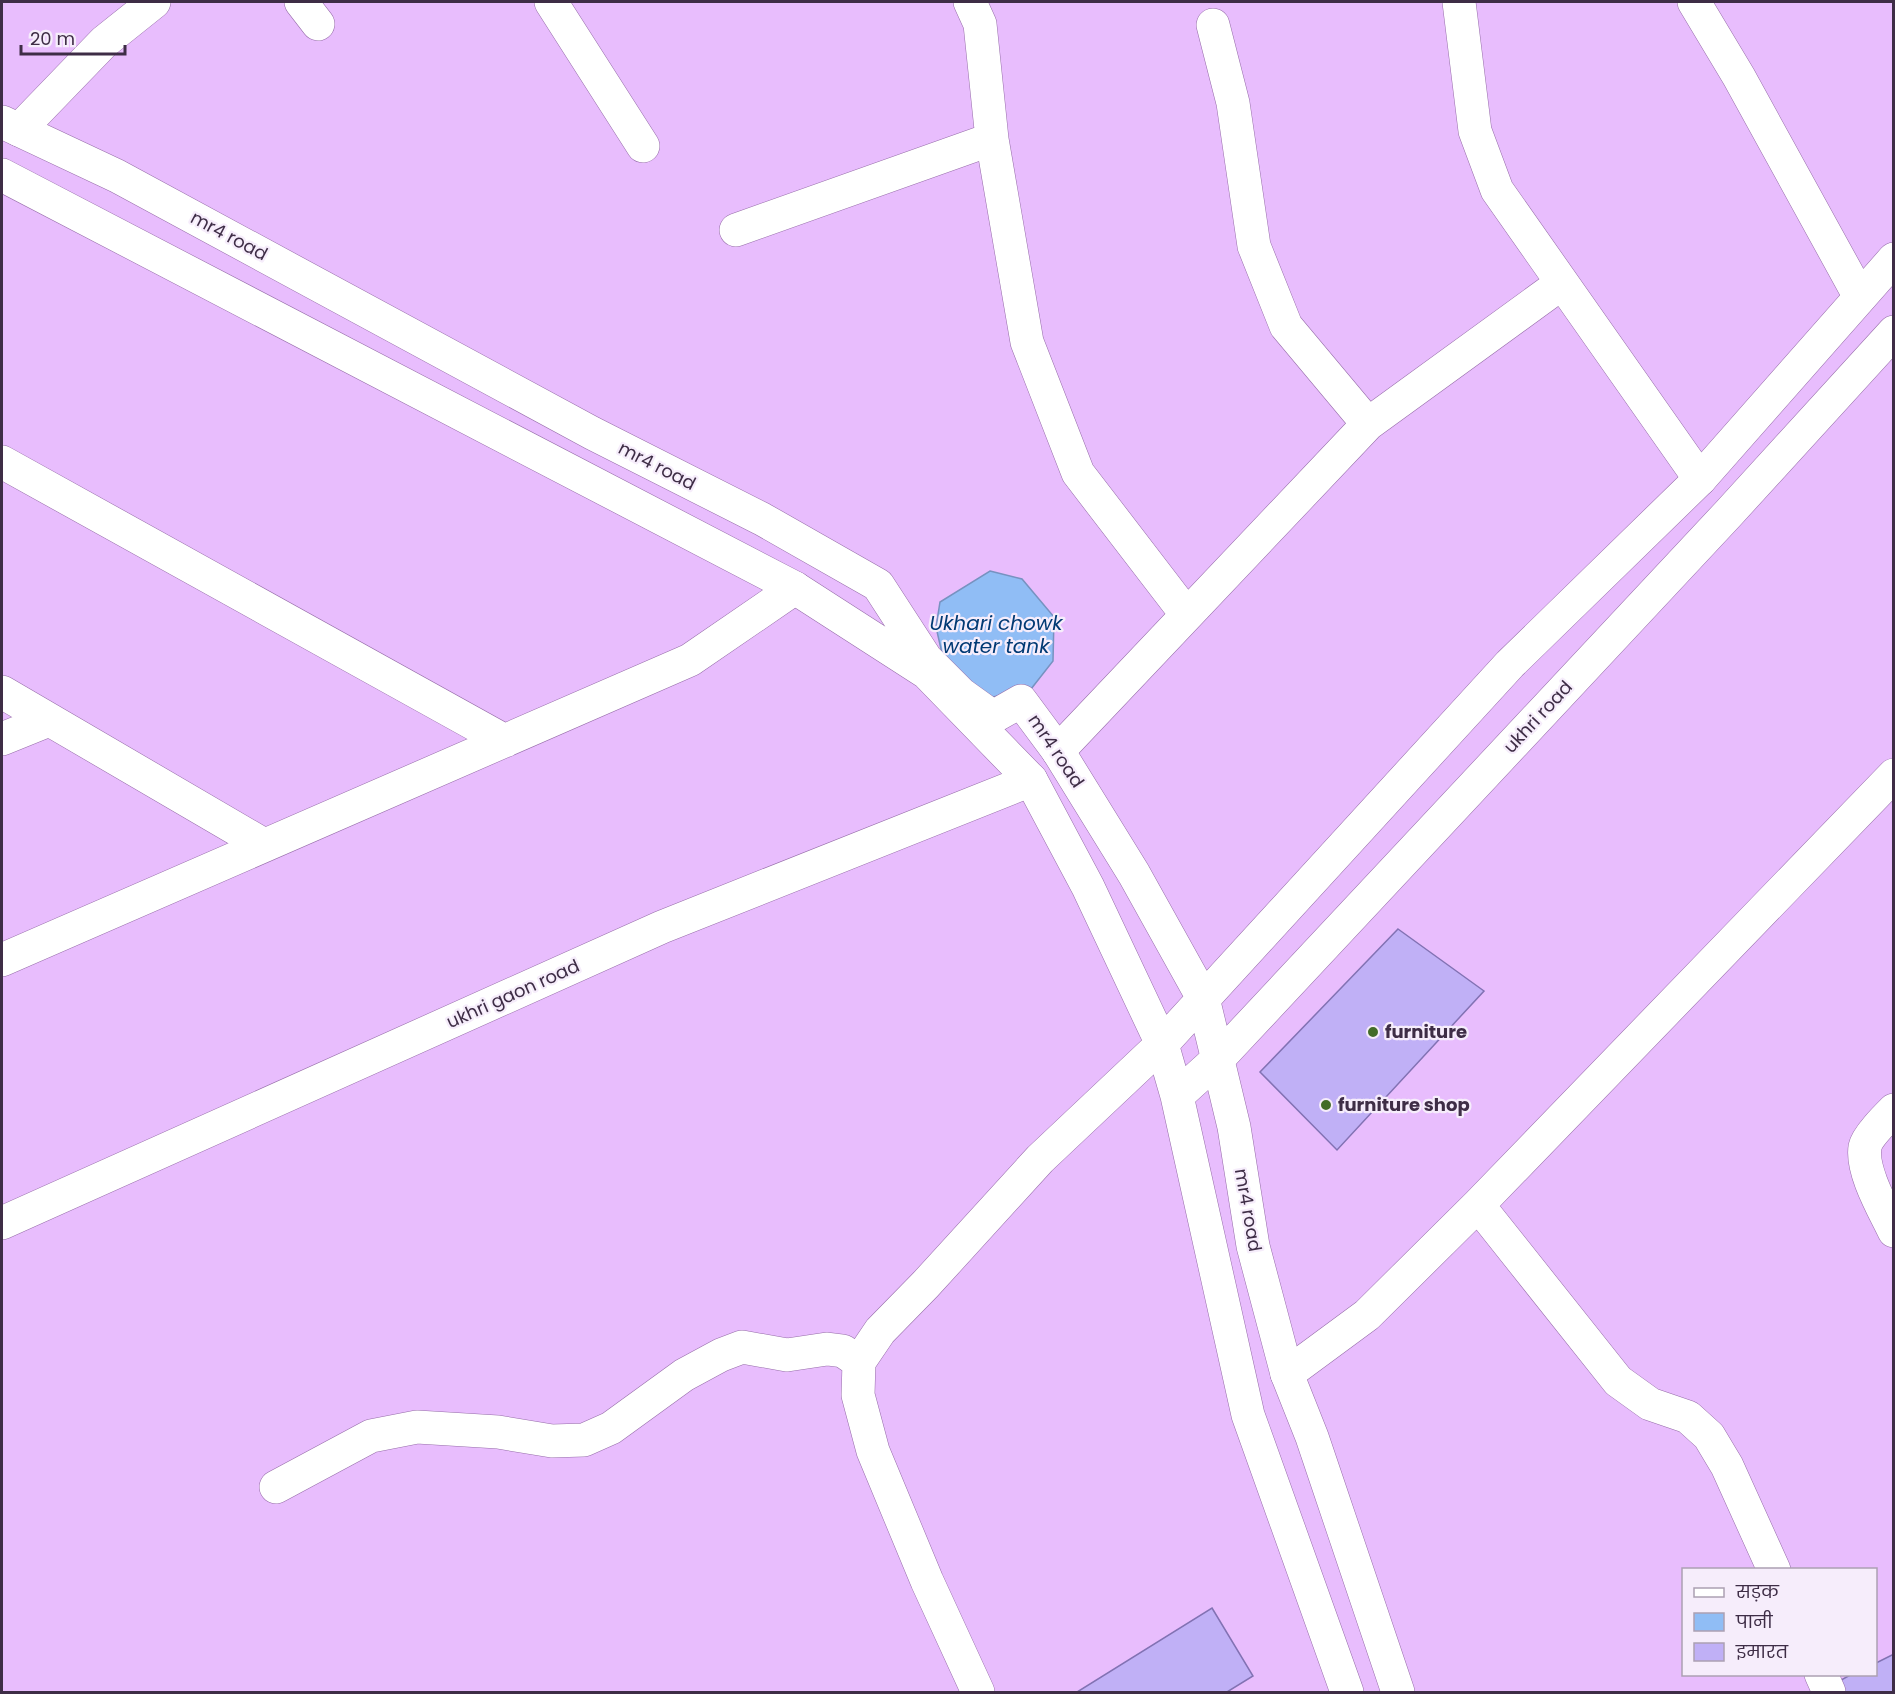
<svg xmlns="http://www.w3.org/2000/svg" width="1895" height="1694" font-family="Poppins,'Noto Sans Devanagari',sans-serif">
<rect width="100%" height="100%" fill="#e8bdfd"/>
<!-- water -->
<path fill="#90bdf5" stroke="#7792c0" stroke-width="1.5" d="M990,571L1022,579L1054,617L1053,661L1031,689L993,697L963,684L943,658L936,627L940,602Z"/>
<!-- building -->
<path fill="#c0b0f6" stroke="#8272b3" stroke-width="1.5" d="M1398,929L1484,991L1337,1150L1260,1072Z
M1212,1608L1253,1676L1227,1692H1077Z
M1894,1654V1692H1836L1832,1685L1852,1674H1876V1663Z"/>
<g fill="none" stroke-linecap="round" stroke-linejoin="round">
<defs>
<path id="minor" d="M301,2L318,24
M551,2L643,146
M970,2L980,24L992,139L1027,342L1078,473L1187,615
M1459,2L1475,131L1497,190L1700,479
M1694,2L1739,77L1860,297
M1213,25L1233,103L1254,246L1286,326L1368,424
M19,130L104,42L154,2
M736,230L992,139
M2,462L505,741
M2,692L264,845
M2,739L49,720
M1058,751L1368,424L1562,283
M2,960L690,660L795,588
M1894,1110C1886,1118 1867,1137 1865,1147C1861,1171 1884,1210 1894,1231
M1478,1205L1618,1381L1650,1404L1688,1417L1709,1436L1727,1466L1774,1570
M2,1223L662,927L1031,780
M1287,1374L1367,1315L1478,1205L1894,775
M276,1487L371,1436L417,1427L498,1432L552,1441L584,1440L611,1428L684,1375L721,1355L742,1347L787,1355L827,1349L843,1351L859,1362
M1821,1674L1829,1692
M978,1692L927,1581L873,1451L858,1395L859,1362L880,1331L926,1284L1040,1159L1162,1044"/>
<path id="tertiary" d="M2,122L117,176L592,433L762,519L878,585L926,659L961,694L993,717L1021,701L1058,751L1134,874L1203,998L1234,1127L1253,1246L1287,1374L1312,1437L1398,1692
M2,175L795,588L927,673L1031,780L1088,887L1162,1044L1177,1096L1248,1415L1347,1692
M1162,1044L1510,664L1700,479L1894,259
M1177,1096L1219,1058L1728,514L1894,332"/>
</defs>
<!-- minor casing -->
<use href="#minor" stroke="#966da9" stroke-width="34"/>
<!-- tertiary casing -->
<use href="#tertiary" stroke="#966da9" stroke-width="34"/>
<!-- minor -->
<use href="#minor" stroke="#fff" stroke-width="33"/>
<!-- tertiary -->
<use href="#tertiary" stroke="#fff" stroke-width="33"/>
</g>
<!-- markers -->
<g fill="#436c28" stroke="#f6edfb" stroke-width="2">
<circle cx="1373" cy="1032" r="6"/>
<circle cx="1326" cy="1105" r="6"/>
</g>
<g text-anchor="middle" stroke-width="4.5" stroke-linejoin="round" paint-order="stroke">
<!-- street labels -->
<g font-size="18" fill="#3e2d46" stroke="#f6edfb">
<text transform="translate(229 236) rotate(28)" y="6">mr4 road</text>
<text transform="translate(657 466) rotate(27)" y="6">mr4 road</text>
<text transform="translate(1538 717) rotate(-47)" y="6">ukhri road</text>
<text transform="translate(1056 751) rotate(56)" y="6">mr4 road</text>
<text transform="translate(513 994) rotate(-24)" y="6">ukhri gaon road</text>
<text transform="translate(1248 1210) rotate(80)" y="6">mr4 road</text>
</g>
<!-- poi labels -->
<g font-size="18" font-weight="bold" fill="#3e2d46" stroke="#f6edfb" text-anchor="start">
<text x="1385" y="1038">furniture</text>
<text x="1338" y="1111">furniture shop</text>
</g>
<!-- water labels -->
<g font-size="20" font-style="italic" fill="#023a74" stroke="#f6edfb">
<text x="996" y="630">Ukhari chowk<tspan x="996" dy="23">water tank</tspan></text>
</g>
</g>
<!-- border -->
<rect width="1895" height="1694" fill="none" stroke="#3e2d46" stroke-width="6"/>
<!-- legend -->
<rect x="1682" y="1568" width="195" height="108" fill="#f6edfb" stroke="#aca0b3" stroke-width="1.5"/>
<rect x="1694" y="1588" width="30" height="9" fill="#ffffff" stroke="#aca0b3" stroke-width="1.5"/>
<text x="1736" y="1598" font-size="18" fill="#3e2d46">सड़क</text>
<rect x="1694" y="1613" width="30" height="18" fill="#90bdf5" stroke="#aca0b3" stroke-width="1.5"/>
<text x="1736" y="1628" font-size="18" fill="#3e2d46">पानी</text>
<rect x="1694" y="1643" width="30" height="18" fill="#c0b0f6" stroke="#aca0b3" stroke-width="1.5"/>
<text x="1736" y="1658" font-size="18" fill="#3e2d46">इमारत</text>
<!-- scale -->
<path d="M21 45v9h104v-9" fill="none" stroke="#3e2d46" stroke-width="3"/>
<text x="30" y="45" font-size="18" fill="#3e2d46" stroke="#f6edfb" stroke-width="4.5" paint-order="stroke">20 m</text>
</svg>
